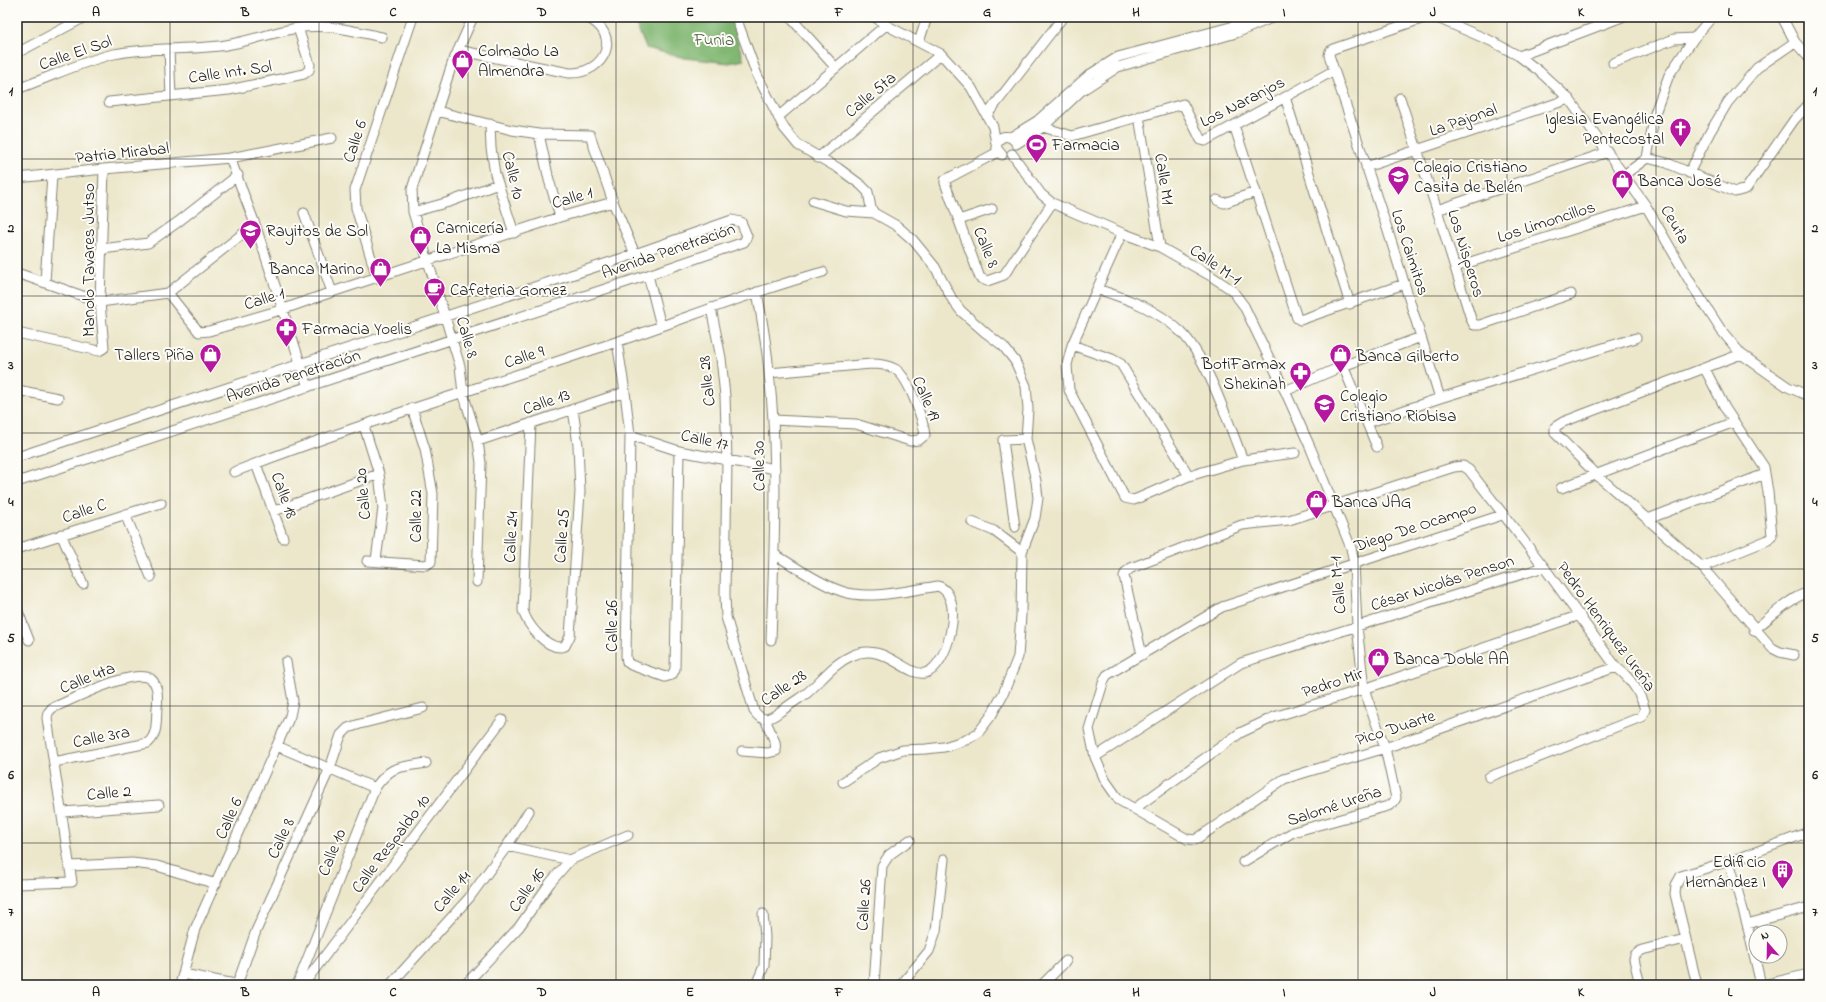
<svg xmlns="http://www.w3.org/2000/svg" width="1826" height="1002" font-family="'Indie Flower',sans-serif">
<rect width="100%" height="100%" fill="#fdfcf7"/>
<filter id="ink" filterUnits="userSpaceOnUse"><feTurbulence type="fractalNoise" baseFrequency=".025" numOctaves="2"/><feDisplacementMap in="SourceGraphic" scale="8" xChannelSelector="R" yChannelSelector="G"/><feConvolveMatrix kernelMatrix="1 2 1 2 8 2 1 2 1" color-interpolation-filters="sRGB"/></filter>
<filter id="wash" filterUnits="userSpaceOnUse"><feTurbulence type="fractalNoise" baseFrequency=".012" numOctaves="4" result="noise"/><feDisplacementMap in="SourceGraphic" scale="16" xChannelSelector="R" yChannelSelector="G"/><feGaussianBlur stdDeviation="0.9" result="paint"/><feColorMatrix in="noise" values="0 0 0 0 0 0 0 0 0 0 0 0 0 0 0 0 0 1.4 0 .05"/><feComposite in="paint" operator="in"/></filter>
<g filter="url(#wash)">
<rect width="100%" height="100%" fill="#ece7cb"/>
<!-- forest -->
<path fill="#81b772" stroke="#4e6a47" d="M633,17H735L737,40L744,60L729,63L685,58L646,48Z"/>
</g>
<g filter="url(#ink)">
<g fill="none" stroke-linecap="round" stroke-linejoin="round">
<defs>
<path id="minor" d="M473,17L452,64L412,189L413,212L460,366L463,393L478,441L481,463L477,582
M737,17L738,23L757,75L784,128L798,145L838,168L861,185L868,192L871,208L874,213L897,226L913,240L935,267L952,299L961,311L986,333L1003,346L1015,361L1026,386L1028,409L1026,439L1036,481L1038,498L1035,518L1022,552L1021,615L1018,657L1003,694L991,716L978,733L966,740L944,747L926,749L903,750L879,758L843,782
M790,17L836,68
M875,17L886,25L941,54L971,87L993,127L997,149L1002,155
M1427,17L1333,49L1330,51L1329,55L1387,228L1440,398
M1435,17L1491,41L1519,56L1539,71L1569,99L1646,206L1692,285L1721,330L1741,354L1788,387L1809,396
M1782,17L1795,42L1809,58
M919,42L927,17
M169,50L171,96
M458,50L569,73C606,74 623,34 586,17
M17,53L85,17
M1519,56L1622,17
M1613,63L1674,39L1694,38
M17,89C49,78 82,61 114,54C151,46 189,51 226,45C250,41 274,32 297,28C326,23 354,31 382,37
M1285,97L1350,304
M1400,98L1437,210L1471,319L1474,325H1480L1571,294
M109,102L229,90L304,74L309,70L310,65L298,28
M437,111L512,130L539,134L590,135L613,202L635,254
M987,115L1063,17
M1139,116L1160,247
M778,117L886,25
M490,124L491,148L495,174L514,233
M1234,125L1297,318L1300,320L1404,284
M1043,127L1072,136L1183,104L1201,140L1205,141L1333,71
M539,134L549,180L560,217
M1011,137L1037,121L1089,75L1118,57L1234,26L1256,17
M997,144C1000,135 1008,134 1015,141
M1016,144L1043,127L1081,91L1118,67L1236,33L1274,17
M998,152L945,180V183L980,278L987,281L1004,275L1052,203
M1012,154L1041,194L1052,203L1122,233L1160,247L1211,276L1232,290L1244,306L1285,391L1311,449L1351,548L1354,563L1357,626L1364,689L1385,748L1396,798L1393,803L1388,806L1293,832L1243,862
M230,158L255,224L308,387
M818,158L941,54
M1647,158L1667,163L1735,192L1746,189L1794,120L1809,104
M1366,167L1569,99
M1689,173L1710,132L1728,102L1757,68L1795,42
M1624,175L1647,158L1655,113L1669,75L1694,38L1712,17
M17,178L104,169L230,158L332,138
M1217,200L1224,203L1256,192
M813,201L846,211L874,213
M1437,210L1608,152
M413,212L449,202L498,184
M304,213L332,292
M959,220L992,209
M1122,233L1072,345L1067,365L1069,390L1125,498L1134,500L1189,476L1243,460L1295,453
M102,249L148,243L178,222L238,175
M1455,267L1646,206
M17,273L100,302L168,293L255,224
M648,275L661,326
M377,278L356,208L355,190L413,17
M45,282L52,175
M1097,289C1128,299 1157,309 1181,332C1207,357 1229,425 1243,460
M757,292C762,319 767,346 769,373C779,461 774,551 771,640
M168,293L199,332L209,331L284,309L332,292L560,217L613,202
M711,308L721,358L725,396L727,460L725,595L726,617L754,711C757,715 760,719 766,719C773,718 779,712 784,709C792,703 800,698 807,693C821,681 833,664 851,656C883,640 906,677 925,673C947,669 967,596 938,586C910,590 868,601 841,591C818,583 796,567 774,554
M17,333L99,351L104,348L100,302L104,169
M617,342L625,392L630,435L626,656L627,662L631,665L665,677L672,675L675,669L679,451
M1072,345L1112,359L1121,364L1189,476
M1741,354L1563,422L1555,427V433L1597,475L1702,567L1772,648L1780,652L1794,655
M1343,366L1377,447
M769,373L871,364C879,364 888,365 895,369C909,377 923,420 925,435L919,440L910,441L856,424L773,420
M17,390L58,398
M1285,391L1343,366L1421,337
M531,423L523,610C526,624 548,652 565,646L570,636L580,492L578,445L573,409
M1367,423L1440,398L1636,338
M364,426L379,474L383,508L376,560
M630,435L679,451L775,469
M478,441L625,392
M17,457L635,254L732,220L741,222L747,236L744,242L648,275L17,482
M256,464L283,538
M234,472C351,426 473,390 592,350C670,325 745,293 823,272
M1561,488L1734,422
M274,511L379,474
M125,514L151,577
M1502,515L1222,607L1107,675L1104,680L1089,729L1095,757L1105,780L1119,800L1187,839L1195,840L1284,779L1385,748L1616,667
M1648,519L1765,474
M972,522L994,531L1022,552
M1015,527L1003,440L1026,439
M61,534L83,584
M17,549L161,503
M367,561L426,565L431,562L433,494L425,449L412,408
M1702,567L1768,540L1772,536L1768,492L1764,467L1725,408L1705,369
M17,609L29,640
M1754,630C1766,621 1795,593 1809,593
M1142,655L1124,576L1126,572L1131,568L1242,525L1289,520L1454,467L1463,466L1469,470L1544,567L1616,667C1630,677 1641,694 1645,710L1641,717L1489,777
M277,746L375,788
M742,751L768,753L776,751L775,742L765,719
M1095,757L1241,663L1544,567
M1134,809L1240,733L1274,717L1364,689L1580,615
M63,812L159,805
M507,846L570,860
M1729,861L1747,924L1761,985
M70,866L132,863L157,866L216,884
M17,884L72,882L47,718L48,713L52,708C70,701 134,667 151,679C159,685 158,699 157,708C156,721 158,734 148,743L54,762
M1747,924L1809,907
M183,974L235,984L238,982L256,931L330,768L341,735L348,728L360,724L423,708
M180,985L195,929L290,716L293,701L286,662
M297,985L375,788C392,764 399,768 426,763
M303,985L502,720
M390,985L469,898L507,846L529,811
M465,985L519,927L550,883L570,860L628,835
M756,985L764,966L765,937L763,914
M874,985L882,866L889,855L910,840
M901,985L929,951L936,931L944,859
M1042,985L1066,961
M1640,985L1634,959L1635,955L1642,950L1685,939
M1697,985L1675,894L1676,885L1681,876L1745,856L1809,832
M1763,985L1809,974"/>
</defs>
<!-- minor casing -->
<use href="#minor" stroke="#848274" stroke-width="11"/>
<!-- minor -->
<use href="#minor" stroke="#fff" stroke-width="9"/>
</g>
</g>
<!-- grid -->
<path fill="none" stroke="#1c1c1c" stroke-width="1" stroke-opacity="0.55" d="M170,17V985M319,17V985M468,17V985M616,17V985M764,17V985M913,17V985M1062,17V985M1210,17V985M1358,17V985M1507,17V985M1656,17V985M17,159H1809M17,296H1809M17,433H1809M17,569H1809M17,706H1809M17,843H1809"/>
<!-- icons -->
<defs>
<symbol id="shop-pin" viewBox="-11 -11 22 30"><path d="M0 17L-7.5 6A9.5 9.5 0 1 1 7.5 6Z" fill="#b5179e" stroke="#fdfcf7"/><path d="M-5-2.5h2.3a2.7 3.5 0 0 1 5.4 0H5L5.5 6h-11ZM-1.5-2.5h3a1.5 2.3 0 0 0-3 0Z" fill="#fff"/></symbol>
<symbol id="church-pin" viewBox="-11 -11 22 30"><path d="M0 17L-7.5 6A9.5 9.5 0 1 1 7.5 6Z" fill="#b5179e" stroke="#fdfcf7"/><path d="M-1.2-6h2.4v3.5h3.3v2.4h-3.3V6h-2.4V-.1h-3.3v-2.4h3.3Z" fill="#fff"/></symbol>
<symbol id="stadium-pin" viewBox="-11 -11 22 30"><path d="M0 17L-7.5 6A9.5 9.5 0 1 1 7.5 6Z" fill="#b5179e" stroke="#fdfcf7"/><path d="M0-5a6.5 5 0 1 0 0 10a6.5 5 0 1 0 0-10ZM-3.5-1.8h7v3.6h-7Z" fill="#fff"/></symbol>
<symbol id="school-pin" viewBox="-11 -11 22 30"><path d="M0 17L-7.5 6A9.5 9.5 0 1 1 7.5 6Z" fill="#b5179e" stroke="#fdfcf7"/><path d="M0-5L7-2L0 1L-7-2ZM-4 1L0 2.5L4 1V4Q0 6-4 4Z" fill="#fff"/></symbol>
<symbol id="cafe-pin" viewBox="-11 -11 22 30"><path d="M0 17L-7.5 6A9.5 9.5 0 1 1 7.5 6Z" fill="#b5179e" stroke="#fdfcf7"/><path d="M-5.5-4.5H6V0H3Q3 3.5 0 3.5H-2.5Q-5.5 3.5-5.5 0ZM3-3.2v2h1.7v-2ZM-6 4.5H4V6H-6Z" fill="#fff"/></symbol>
<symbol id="pharmacy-pin" viewBox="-11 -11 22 30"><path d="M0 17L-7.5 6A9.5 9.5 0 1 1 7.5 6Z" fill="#b5179e" stroke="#fdfcf7"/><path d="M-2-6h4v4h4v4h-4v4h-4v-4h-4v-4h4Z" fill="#fff"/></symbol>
<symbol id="building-pin" viewBox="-11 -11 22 30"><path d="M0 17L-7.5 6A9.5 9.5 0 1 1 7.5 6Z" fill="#b5179e" stroke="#fdfcf7"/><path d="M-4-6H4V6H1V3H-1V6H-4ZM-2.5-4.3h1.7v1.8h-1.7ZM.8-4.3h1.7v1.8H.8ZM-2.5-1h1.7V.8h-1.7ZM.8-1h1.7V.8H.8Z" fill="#fff"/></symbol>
</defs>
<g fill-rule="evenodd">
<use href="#shop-pin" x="450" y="48" width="25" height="34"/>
<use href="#church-pin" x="1668" y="116" width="25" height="34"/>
<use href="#stadium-pin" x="1024" y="132" width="25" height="34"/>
<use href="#school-pin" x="1386" y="164" width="25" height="34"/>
<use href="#shop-pin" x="1610" y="168" width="25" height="34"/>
<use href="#school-pin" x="238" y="218" width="25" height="34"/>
<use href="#shop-pin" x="408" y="224" width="25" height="34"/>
<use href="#shop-pin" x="368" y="256" width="25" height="34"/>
<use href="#cafe-pin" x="422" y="276" width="25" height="34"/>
<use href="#pharmacy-pin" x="274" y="316" width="25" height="34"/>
<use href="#shop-pin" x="198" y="342" width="25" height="34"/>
<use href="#shop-pin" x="1328" y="342" width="25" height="34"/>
<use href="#pharmacy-pin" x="1288" y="360" width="25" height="34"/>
<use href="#school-pin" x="1312" y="392" width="25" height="34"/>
<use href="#shop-pin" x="1304" y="488" width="25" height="34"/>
<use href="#shop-pin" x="1366" y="646" width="25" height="34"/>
<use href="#building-pin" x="1770" y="858" width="25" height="34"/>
</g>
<g text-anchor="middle" stroke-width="4" stroke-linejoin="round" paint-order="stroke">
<!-- park labels -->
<g font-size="17" fill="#4b5d41" stroke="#fdfcf7">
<text x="714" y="45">Funia</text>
</g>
<!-- poi labels -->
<g font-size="17" fill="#1c1c1c" stroke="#fdfcf7" text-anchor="start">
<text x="478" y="56">Colmado La<tspan x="478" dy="20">Almendra</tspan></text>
<text x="1664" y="124" text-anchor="end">Iglesia Evangélica<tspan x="1664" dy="20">Pentecostal</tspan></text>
<text x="1052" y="150">Farmacia</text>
<text x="1414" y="172">Colegio Cristiano<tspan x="1414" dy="20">Casita de Belén</tspan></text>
<text x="1638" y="186">Banca José</text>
<text x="436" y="233">Carnicería<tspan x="436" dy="20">La Misma</tspan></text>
<text x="266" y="236">Rayitos de Sol</text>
<text x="364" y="274" text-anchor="end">Banca Marino</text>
<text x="450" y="295">Cafeteria Gomez</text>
<text x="302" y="334">Farmacia Yoelis</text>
<text x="194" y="360" text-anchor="end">Tallers Piña</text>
<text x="1356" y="361">Banca Gilberto</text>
<text x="1286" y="369" text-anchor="end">BotiFarmax<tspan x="1286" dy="20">Shekinah</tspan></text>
<text x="1340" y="401">Colegio<tspan x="1340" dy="20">Cristiano Riobisa</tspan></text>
<text x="1332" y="507">Banca JAG</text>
<text x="1394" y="664">Banca Doble AA</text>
<text x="1766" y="867" text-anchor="end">Edificio<tspan x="1766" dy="20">Hernández I</tspan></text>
</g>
<!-- street labels -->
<g font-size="17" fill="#1c1c1c" stroke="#fdfcf7">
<text transform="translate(75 52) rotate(-19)" y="6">Calle El Sol</text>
<text transform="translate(230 71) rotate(-8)" y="6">Calle Int. Sol</text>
<text transform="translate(870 94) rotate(-40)" y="6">Calle 5ta</text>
<text transform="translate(1242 101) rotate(-27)" y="6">Los Naranjos</text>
<text transform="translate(1463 119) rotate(-19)" y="6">La Pajonal</text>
<text transform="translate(354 141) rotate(-72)" y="6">Calle 6</text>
<text transform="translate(122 152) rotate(-6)" y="6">Patria Mirabal</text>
<text transform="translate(514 175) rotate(76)" y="6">Calle 10</text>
<text transform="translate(1165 179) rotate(81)" y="6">Calle M1</text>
<text transform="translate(572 197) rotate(-16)" y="6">Calle 1</text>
<text transform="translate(1546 221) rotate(-18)" y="6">Los Limoncillos</text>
<text transform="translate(1676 224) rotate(60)" y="6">Ceuta</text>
<text transform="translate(987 247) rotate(68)" y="6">Calle 8</text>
<text transform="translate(668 250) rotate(-19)" y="6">Avenida Penetración</text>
<text transform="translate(1411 252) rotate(72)" y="6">Los Caimitos</text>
<text transform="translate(1467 253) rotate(73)" y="6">Los Nísperos</text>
<text transform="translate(88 260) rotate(-90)" y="6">Manolo Tavares Jutso</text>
<text transform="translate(1216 264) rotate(35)" y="6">Calle M-1</text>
<text transform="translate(264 298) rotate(-17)" y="6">Calle 1</text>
<text transform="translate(468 337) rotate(74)" y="6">Calle 8</text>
<text transform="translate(524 356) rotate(-18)" y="6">Calle 9</text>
<text transform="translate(293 375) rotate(-18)" y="6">Avenida Penetración</text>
<text transform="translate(706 381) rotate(-96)" y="6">Calle 28</text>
<text transform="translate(927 398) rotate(67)" y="6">Calle 19</text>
<text transform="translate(546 401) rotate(-19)" y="6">Calle 13</text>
<text transform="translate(705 439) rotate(12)" y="6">Calle 17</text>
<text transform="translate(758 466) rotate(-91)" y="6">Calle 30</text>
<text transform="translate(362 494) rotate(-95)" y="6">Calle 20</text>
<text transform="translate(285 495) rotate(70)" y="6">Calle 18</text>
<text transform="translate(84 510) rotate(-18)" y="6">Calle C</text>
<text transform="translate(415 516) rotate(-90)" y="6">Calle 22</text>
<text transform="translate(1415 526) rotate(-18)" y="6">Diego De Ocampo</text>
<text transform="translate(561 536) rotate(-86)" y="6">Calle 25</text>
<text transform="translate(510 537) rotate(-87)" y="6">Calle 24</text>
<text transform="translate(1442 582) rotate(-18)" y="6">César Nicolás Penson</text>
<text transform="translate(1337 585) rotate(-95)" y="6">Calle M-1</text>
<text transform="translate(611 626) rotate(-90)" y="6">Calle 26</text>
<text transform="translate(1607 626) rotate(54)" y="6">Pedro Henriquez Ureña</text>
<text transform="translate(87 677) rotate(-22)" y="6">Calle 4ta</text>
<text transform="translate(1332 682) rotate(-18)" y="6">Pedro Mir</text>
<text transform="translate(783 687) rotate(-34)" y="6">Calle 28</text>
<text transform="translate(1395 727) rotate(-18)" y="6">Pico Duarte</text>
<text transform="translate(101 736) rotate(-11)" y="6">Calle 3ra</text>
<text transform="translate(109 792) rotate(-5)" y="6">Calle 2</text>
<text transform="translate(1334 805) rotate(-18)" y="6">Salomé Ureña</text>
<text transform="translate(228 818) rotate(-66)" y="6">Calle 6</text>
<text transform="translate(280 838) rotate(-65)" y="6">Calle 8</text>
<text transform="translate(390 843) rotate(-53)" y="6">Calle Respaldo 10</text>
<text transform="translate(331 852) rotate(-68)" y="6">Calle 10</text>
<text transform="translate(526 890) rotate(-54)" y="6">Calle 16</text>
<text transform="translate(451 891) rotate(-50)" y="6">Calle 14</text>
<text transform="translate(863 905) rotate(-86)" y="6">Calle 26</text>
</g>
</g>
<!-- margin -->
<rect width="1826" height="1002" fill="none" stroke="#fdfcf7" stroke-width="44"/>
<!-- north arrow -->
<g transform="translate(1768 944) rotate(340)"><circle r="19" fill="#fdfcf7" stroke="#a3a29f"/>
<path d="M0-3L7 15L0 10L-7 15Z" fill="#b5179e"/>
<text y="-6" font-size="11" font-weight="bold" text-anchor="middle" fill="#1c1c1c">N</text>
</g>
<rect x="22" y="22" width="1782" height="958" fill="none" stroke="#1c1c1c" stroke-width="1.5"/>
<g font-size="13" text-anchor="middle" font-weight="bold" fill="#1c1c1c">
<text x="96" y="16">A</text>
<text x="245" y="16">B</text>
<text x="393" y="16">C</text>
<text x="542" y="16">D</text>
<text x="690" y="16">E</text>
<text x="839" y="16">F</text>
<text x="987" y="16">G</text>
<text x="1136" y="16">H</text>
<text x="1284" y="16">I</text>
<text x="1433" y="16">J</text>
<text x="1581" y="16">K</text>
<text x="1730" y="16">L</text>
<text x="11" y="95">1</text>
<text x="1815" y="95">1</text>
<text x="11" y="232">2</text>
<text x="1815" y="232">2</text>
<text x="11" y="369">3</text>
<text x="1815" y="369">3</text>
<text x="11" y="506">4</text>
<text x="1815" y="506">4</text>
<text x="11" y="642">5</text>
<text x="1815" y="642">5</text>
<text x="11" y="779">6</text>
<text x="1815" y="779">6</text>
<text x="11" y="916">7</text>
<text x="1815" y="916">7</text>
<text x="96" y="996">A</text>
<text x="245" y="996">B</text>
<text x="393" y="996">C</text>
<text x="542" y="996">D</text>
<text x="690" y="996">E</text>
<text x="839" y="996">F</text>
<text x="987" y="996">G</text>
<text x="1136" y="996">H</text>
<text x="1284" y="996">I</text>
<text x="1433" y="996">J</text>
<text x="1581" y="996">K</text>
<text x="1730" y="996">L</text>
</g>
</svg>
